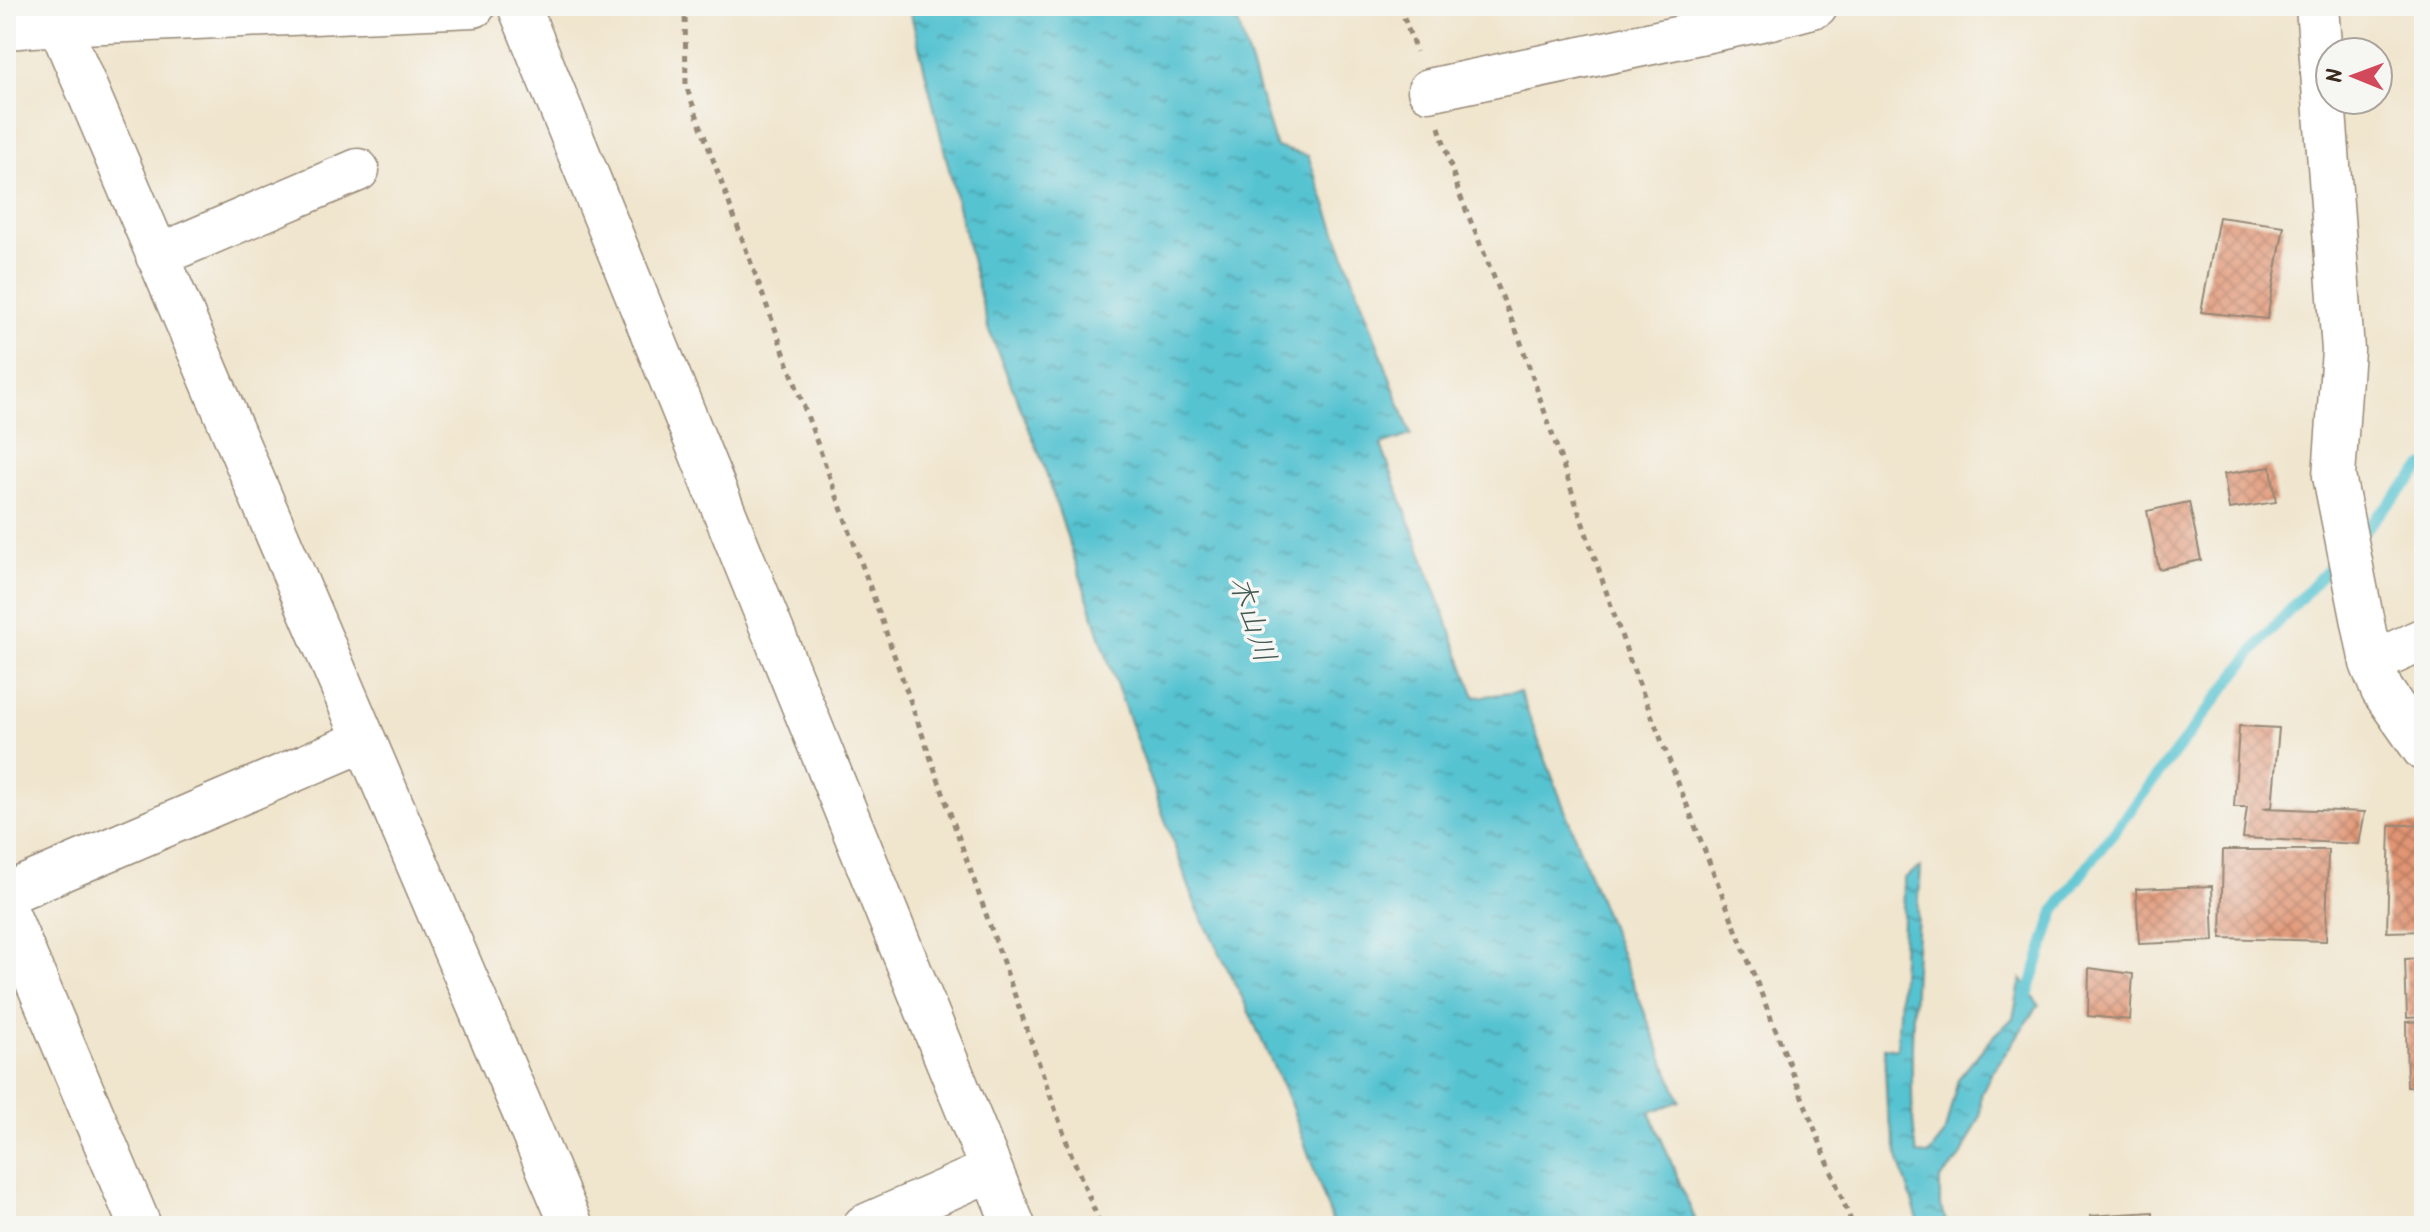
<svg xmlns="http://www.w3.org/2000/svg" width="2430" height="1232" font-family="Kalam,'Klee One',sans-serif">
<defs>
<pattern id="water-ripples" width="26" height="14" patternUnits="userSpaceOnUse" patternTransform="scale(2)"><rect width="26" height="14" fill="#57c3d1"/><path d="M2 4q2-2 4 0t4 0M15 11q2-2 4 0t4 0" fill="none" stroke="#499fa9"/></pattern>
<pattern id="building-cross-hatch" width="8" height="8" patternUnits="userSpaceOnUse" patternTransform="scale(2)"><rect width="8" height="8" fill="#e19574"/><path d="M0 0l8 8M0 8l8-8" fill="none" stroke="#b87a5f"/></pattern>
</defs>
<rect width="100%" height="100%" fill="#f6f6f2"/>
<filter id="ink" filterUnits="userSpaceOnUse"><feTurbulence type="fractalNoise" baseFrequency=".0125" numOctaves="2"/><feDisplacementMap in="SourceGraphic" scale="16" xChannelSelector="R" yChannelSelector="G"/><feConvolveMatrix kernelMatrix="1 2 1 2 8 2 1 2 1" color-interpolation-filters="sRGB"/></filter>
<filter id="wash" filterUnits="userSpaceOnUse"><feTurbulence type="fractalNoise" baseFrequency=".006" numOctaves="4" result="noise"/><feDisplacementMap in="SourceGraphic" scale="32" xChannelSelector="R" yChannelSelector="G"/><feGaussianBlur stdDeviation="1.8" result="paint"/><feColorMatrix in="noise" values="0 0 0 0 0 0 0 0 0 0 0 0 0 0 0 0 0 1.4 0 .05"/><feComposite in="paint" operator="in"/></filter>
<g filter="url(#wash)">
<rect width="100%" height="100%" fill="#f0e5cd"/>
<!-- water -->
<path fill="url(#water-ripples)" stroke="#497678" stroke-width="2" d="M909,6H1233L1276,147L1308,156L1411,435L1381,445L1475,697L1520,692L1590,876L1680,1101L1650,1112L1698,1226H1334L1291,1105L1244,1001L1196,906L1112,672L1041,458L988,328Z
M1921,867C1917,928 1913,988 1912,1048C1912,1084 1911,1120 1917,1154L1928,1155L1944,1135L1958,1079L1989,1041L2013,1018L2021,979L2039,1005L1991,1074L1981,1095L1980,1117L1960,1158L1940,1179V1206L1948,1226H1920L1899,1160L1887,1108L1884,1047L1897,1049L1902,957L1904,878Z"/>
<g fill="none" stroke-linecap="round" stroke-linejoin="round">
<!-- stream -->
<path stroke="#57c3d1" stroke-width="11" d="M2356,539L2424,466
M2025,1003L2055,910L2092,860L2263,639L2339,557"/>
</g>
<g id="blocks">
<!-- building -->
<path fill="url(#building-cross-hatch)" d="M2219,217L2284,226L2267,319L2201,312Z
M2271,467L2276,502L2229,509L2224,474Z
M2189,502L2201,560L2159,569L2147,511Z
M2239,726L2279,728L2272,807L2263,808L2365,812L2359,844L2243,838L2247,807H2234Z
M2390,825H2424V931L2387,932Z
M2223,850H2328L2326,941L2221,938Z
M2212,886L2214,941L2139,944L2136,889Z
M2424,958V1017L2407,1018L2405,959Z
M2089,968L2133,974L2130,1020L2088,1016Z
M2424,1021V1087H2407L2406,1022Z
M2153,1212V1226H2091L2090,1216Z"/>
</g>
</g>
<g filter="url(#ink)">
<use href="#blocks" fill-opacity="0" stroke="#968876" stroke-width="2"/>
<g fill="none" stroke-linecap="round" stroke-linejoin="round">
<defs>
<path id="minor" d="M519,6L1014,1226
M2317,6L2343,350L2334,476L2371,663L2382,690L2424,750
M59,24L474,6
M6,28L59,24L572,1226
M1429,90L1771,18L1816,6
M157,256L358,170
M2371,663L2424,639
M6,894L363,741
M6,909L140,1226
M864,1226L991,1170"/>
</defs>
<!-- minor casing -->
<use href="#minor" stroke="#968876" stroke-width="45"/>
<!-- path -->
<path stroke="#968876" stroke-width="5" stroke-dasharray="6 6" stroke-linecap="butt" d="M685,6L686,86L865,573L1070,1151L1101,1226
M1400,6L1416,52
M1439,127L1459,193L1520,340L1630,661L1853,1226"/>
<!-- minor -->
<use href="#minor" stroke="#fff" stroke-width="42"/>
</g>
</g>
<g text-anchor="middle" stroke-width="7" stroke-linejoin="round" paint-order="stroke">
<!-- water labels -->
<g font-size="30" font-style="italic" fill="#435854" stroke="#f6f6f2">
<text transform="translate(1253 619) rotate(72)" y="10">木山川</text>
</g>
</g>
<!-- margin -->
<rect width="2430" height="1232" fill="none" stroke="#f6f6f2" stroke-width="32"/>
<!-- north arrow -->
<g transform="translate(2354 76) rotate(271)"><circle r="38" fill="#f6f6f2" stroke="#aba49d" stroke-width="2"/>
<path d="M0-6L14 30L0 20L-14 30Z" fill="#d1495b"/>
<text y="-12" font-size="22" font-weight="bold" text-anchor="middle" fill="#3b2a1e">N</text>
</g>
</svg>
